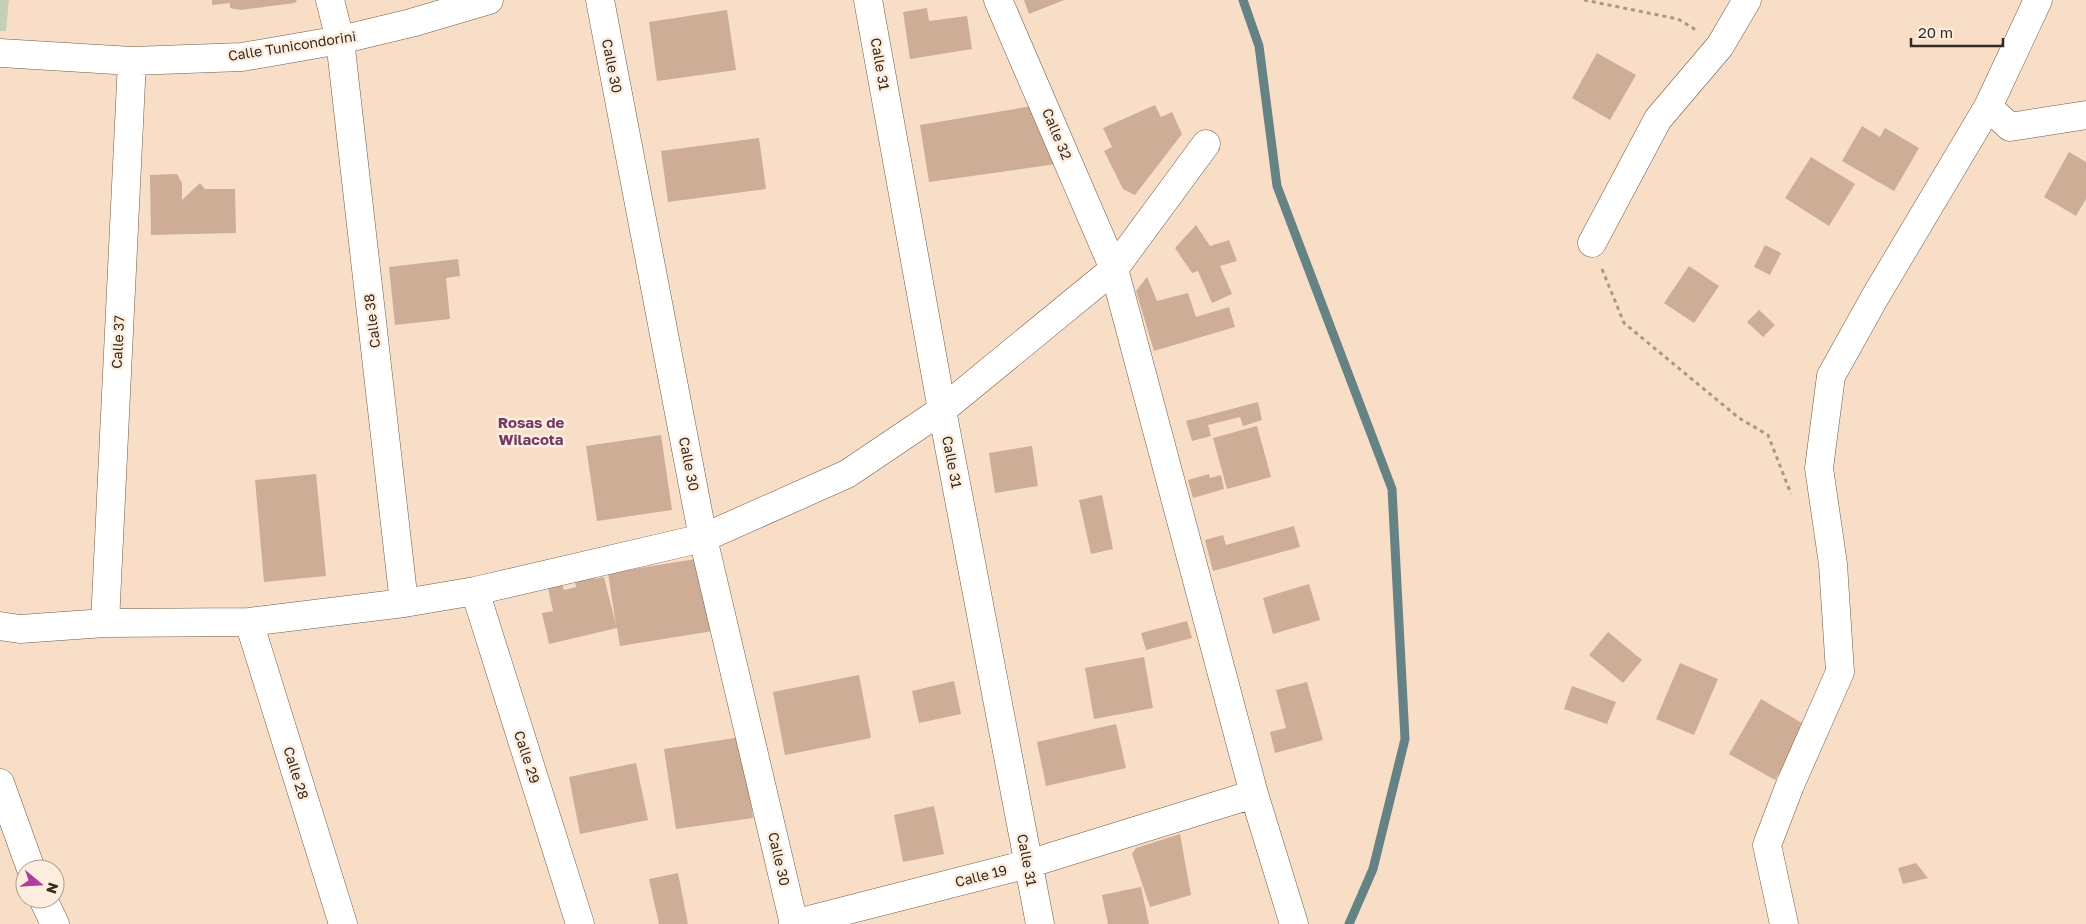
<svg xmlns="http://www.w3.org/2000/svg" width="2086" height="924" font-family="'Golos Text',sans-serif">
<rect width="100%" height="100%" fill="#f8dec6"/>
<!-- garden -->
<path fill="#c4cfb5" d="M0,0H9L6,31H0Z"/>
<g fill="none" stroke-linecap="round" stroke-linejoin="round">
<!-- stream -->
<path stroke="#658285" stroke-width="9" d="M1243,0L1259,46L1277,186L1392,489L1405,739L1373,869L1349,924"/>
</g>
<!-- building -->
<path fill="#cdad95" d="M212,0H297L295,3L240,10L230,8V3L212,5Z
M1024,0H1064L1029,14Z
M927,8L929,21L967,16L972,49L910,59L903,12Z
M727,10L736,70L657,81L649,22Z
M1597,53L1636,75L1610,120L1572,98Z
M1155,105L1161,117L1172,112L1182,134L1135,195L1123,189L1104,151L1112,147L1103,128Z
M1032,106L1056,164L929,182L920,125Z
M1862,126L1880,137L1885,128L1919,148L1894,191L1842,161Z
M759,138L766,189L668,202L661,151Z
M2069,152L2086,162V199L2076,216L2044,197Z
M1811,157L1855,184L1829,226L1785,198Z
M177,174L182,183V200L200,183L205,189H235L236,233L151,235L150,175Z
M1196,225L1210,246L1229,240L1237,261L1220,266L1232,294L1212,303L1198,271L1192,273L1175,248Z
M1765,245L1781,253L1770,275L1754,267Z
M458,259L460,276L446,278L450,319L395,325L389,267Z
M1689,266L1719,286L1694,323L1664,303Z
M1147,277L1157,301L1188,293L1196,317L1229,307L1235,327L1154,351L1136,291Z
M1759,310L1775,325L1763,337L1747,322Z
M1258,402L1262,420L1243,426L1240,417L1208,425L1211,436L1192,441L1186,421Z
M1257,426L1271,477L1227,489L1213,438Z
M661,435L672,510L597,521L586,446Z
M1032,446L1038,486L995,493L989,453Z
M316,474L326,576L264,582L255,480Z
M1209,474L1210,478L1221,475L1224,489L1193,498L1188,480Z
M1102,495L1113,549L1091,554L1079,500Z
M1294,526L1300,547L1213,571L1205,540L1223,535L1226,545Z
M702,558L713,631L620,646L617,628L549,644L542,613L553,611L548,588L562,584L564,590L576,587L575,581L595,576V579L604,577L616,625L608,573Z
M1309,584L1320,620L1273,634L1263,598Z
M1187,621L1192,638L1146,650L1141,633Z
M1608,632L1642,660L1623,683L1589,655Z
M1144,657L1153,708L1094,719L1085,668Z
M1680,663L1718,679L1694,735L1656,719Z
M859,675L871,738L785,755L773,692Z
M954,681L961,714L919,723L912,691Z
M1307,682L1323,740L1275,753L1270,732L1286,728L1276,690Z
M1572,686L1616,702L1607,724L1564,709Z
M1761,699L1807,726L1775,780L1729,754Z
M1116,724L1126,768L1046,786L1037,742Z
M741,737L753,818L676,829L664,749Z
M636,763L648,820L580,834L569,777Z
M934,806L944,854L903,862L894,815Z
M1180,834L1191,895L1150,907L1132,854L1136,848Z
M1916,863L1928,878L1903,884L1898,868Z
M678,873L688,924H659L649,879Z
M1141,887L1149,924H1108L1102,895Z"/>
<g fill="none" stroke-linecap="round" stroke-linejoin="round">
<defs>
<path id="street" d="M330,0L340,40L404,603
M600,0L703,538L794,924
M868,0L942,410L1040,924
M998,0L1114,269L1254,794L1294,924
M0,53L132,61L242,57L340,40L411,23L489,0
M1988,107L2010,127L2086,115
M1592,243L1658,119L1720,46L1747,0
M475,591L580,924
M249,622L343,924
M105,623L132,61
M0,626L20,629L105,623L249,622L404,603L475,591L703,538L847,474L942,410L1114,269L1206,144
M0,783L31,869
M43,899L55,924
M793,924L1028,864L1254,794
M1784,924L1767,845L1790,785L1840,672L1833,564L1819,468L1831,376L1875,297L1988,107L2038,0"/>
</defs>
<!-- street casing -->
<use href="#street" stroke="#715a46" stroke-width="29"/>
<!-- path -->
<path stroke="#ab9785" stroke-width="3" stroke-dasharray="4 4" stroke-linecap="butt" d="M1584,0L1678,19L1696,30
M1602,269L1624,323L1739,418L1768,435L1791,494"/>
<!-- street -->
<use href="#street" stroke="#fff" stroke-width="28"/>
</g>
<g text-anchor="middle" stroke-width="5" stroke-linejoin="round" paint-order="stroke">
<!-- street labels -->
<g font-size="14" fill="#352b22" stroke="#fdeddf">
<text transform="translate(292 46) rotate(-9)" y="5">Calle Tunicondorini</text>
<text transform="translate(880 64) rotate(80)" y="5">Calle 31</text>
<text transform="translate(612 66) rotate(79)" y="5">Calle 30</text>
<text transform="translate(1057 134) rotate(67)" y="5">Calle 32</text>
<text transform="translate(372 321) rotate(-97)" y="5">Calle 38</text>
<text transform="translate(118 342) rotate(-87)" y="5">Calle 37</text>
<text transform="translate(952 462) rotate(79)" y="5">Calle 31</text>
<text transform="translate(689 464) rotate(79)" y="5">Calle 30</text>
<text transform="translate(527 757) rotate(72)" y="5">Calle 29</text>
<text transform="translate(296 773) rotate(73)" y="5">Calle 28</text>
<text transform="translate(779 859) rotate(77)" y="5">Calle 30</text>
<text transform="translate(1027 860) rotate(79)" y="5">Calle 31</text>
<text transform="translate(981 876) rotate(-14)" y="5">Calle 19</text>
</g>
<!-- neighbourhood labels -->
<g font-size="15" font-weight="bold" fill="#723a67" stroke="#fdeddf">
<text x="531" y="428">Rosas de<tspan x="531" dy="17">Wilacota</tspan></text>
</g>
</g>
<!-- north arrow -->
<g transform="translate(40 884) rotate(108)"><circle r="24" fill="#fdeddf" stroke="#ad9f93"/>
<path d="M0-4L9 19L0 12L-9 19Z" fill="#ad3e9a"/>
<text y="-8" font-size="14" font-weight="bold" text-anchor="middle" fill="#352b22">N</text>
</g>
<!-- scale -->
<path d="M1911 38v8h92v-8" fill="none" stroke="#352b22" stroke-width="2.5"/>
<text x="1918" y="38" font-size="15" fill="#352b22" stroke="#fdeddf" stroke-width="4" paint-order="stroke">20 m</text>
</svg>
